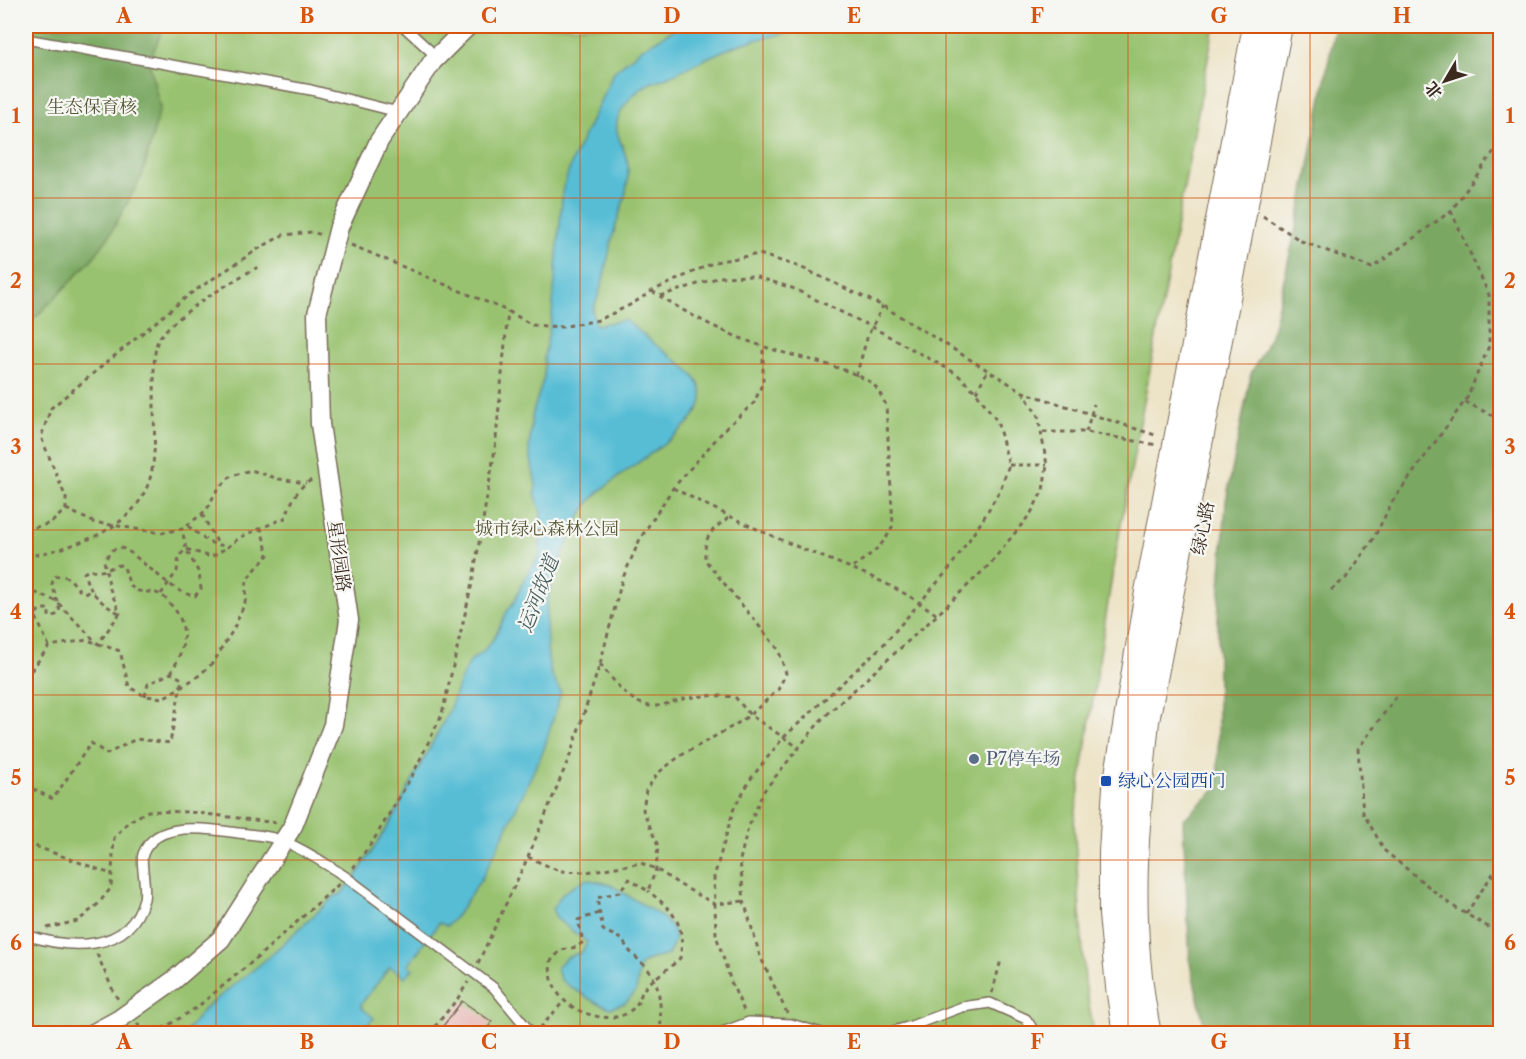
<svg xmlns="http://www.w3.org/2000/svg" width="1526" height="1059" font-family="'Libre Caslon Text','Noto Serif SC',serif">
<rect width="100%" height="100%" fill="#f6f6f2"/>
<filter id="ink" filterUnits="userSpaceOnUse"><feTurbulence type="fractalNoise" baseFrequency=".0167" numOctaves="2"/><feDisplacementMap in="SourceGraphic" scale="12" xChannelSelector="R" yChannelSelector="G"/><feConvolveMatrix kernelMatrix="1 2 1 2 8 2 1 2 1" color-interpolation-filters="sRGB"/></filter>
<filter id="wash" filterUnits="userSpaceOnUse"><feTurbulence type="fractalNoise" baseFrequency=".008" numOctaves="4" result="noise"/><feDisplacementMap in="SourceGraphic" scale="24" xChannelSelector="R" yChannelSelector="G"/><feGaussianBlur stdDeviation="1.35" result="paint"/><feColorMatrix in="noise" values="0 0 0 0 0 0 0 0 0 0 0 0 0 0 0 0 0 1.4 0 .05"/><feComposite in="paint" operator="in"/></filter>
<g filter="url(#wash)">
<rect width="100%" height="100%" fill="#ede3c6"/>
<!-- green -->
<path fill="#99c26f" stroke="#6a7646" stroke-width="1.5" d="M26,26H1214L1115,557L1074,823L1085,983L1094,1033H26Z"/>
<!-- forest -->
<path fill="#7aa862" stroke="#5a6940" stroke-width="1.5" d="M26,26H164L149,61L160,108L142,176L108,238L93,258L52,301L26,326Z
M1335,26H1500V1033H1206L1190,963L1183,820L1218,787V619L1226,501L1251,374L1271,336L1303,198Z"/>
<!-- water -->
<path fill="#57bdd5" stroke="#49747a" stroke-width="1.5" d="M680,26H811C789,34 767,36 744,43C718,51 694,65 669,76C663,79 655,81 648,84C636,91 622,105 618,118C612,134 627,150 628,166C629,192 622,204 615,228C607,256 605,284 592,311L596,325L625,320C636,328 646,337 657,346C673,358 700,373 702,395C706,427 613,474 592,499C578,514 551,578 548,599C545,615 546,661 552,676C555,682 558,687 561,692L544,749L501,840L482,878L457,915L447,926L439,923L408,965L413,969L405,977L390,967L361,1004L362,1008L374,1018L359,1033L184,1034L205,1008L263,962L335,896L341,894L356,876L393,818L449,711L459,683L471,660L482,653L494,638L508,610L514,602L524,579L540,555L541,512L535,493L536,485L529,449L532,416L544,377V357L552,315L563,188L573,159L614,72L641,49Z
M585,879L609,884L661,916L673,929L675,940L668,955L651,959L640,965L636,992L625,1003L610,1008L593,1001L566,984L560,979L557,967L566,958L582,952L587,942L557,919L552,909L563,893Z"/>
<g id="blocks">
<!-- building -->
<path fill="#e3a7a4" d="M462,1001L492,1022L483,1034H437Z"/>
</g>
</g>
<g filter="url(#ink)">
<use href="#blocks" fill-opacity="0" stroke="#796b59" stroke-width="1.5"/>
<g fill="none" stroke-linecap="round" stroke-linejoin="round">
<defs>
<path id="lane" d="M403,26L437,57
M26,39L311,90L398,112
M26,935C69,949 129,954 144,899C147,886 140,863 143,854C156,819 212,829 238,833C253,835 269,835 283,841C305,850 326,864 346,877L494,988L532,1034
M717,1034L749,1022L791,1024L825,1034
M884,1034L911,1026L962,1007L990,1003L1026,1019L1036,1034"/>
<path id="street" d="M92,1034L118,1020L174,980L221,939L293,826L333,725L349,620L320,424L317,314L339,227L379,141L433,61L468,26"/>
<path id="secondary" d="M1126,1034L1119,987L1112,914V852L1116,787L1148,592L1256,26
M1148,1034C1126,927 1135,828 1146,721L1279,26"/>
</defs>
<!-- lane casing -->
<use href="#lane" stroke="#796b59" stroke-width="12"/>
<!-- street casing -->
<use href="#street" stroke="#796b59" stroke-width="21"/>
<!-- secondary casing -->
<use href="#secondary" stroke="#796b59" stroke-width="28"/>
<!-- path -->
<path stroke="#796b59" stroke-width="3" stroke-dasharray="4.5 4.5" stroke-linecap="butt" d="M1263,216L1301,241L1372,268L1451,211L1500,143
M351,245L508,311L532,325L561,327L599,320L632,304L652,291L715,262L759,254L800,267L883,306L1023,392L1158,436
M652,291C687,314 723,333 762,346C797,358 834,363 867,380C877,385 881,396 886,405L893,525C885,545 870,555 853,567
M660,296L720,277L754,276L792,288L872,327L957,374L976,392L997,421L1009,465L1000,490L982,521L949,569L883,645L783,738L752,777L734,808L714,877L716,935L731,982L745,1013
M856,376L868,335L883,306
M976,392L988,370
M1465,402L1500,419
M1043,432H1086L1157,445
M1086,432L1094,404
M1009,465H1047
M673,488C714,509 755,529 798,547C847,567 894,582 937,615
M66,509L93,522L161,533L182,529L202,514L209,506L215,493L231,476L251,470L279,479L306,483
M202,514L218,544
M188,526L208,542L228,547L239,538L261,528
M26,530L51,523L66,509V498L41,437L51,408L190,294L258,249L283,235L312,232L322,235
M26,557C76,546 141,530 152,470C156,449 154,424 154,402C155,384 152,361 157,343C164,321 237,278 258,267
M26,589L56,601L98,644L120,613L110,589L104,561L112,550L122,548L131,553L169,584L183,593L195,596L201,589L199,573L186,549L182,529
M1331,590L1346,578L1374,538L1392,502L1467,398L1489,346V295L1451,211
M161,594L177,571L179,556L186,549L211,557L228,547
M119,613C101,604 89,592 84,573L90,569C106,575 107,566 122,565C128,572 126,583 134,589C141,594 154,590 161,595C165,597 168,602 171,605C191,627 184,650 171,673
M49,646L35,615L40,609H49V617L56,615L60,611L52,584L54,577C68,572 73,583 81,592L94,593
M600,664C613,679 629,704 651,706C660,707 673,701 683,699C701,695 718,695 735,697L750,715L798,747
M26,678L49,646L87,640L120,651L129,687L145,696L163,698L197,677L213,663L233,630L245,603L247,579L268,555L261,528L285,518C291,504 297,486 312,480
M1396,697L1358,749L1363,813L1385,851L1451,905L1500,934
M26,806L33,789L53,799L91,743L107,754L136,739L170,743L182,679L171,673L148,684L145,696
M26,832L32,845L111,874
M528,857L559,871L586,872L641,863L656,869L682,886L715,904L744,901
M353,868L373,841L413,774L442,714L473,579L495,449L508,311
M599,913L578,920L583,942L577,947L561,950L550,962C550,995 569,1011 600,1017C609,1018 619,1018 627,1013C642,1003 637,999 645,988C650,980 672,967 680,958C686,924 674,911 648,891
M1466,914L1500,863
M47,928L78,921L98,904L111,888L114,838L128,822L148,811L190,812L277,823
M97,954L115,995L120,1001
M478,963L528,857L571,753L600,664L622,580L640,539L673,488L725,429L754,403L763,382V346
M992,993L1001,960
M787,1013L760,956L744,901L740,860L747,831L763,792L822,719L937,615L990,564L1031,513L1043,490L1047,465L1038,416L1024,394
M137,1023L145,1034
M540,1028L564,1001
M154,1034L196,1008L258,957L339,884
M429,1034L458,998L468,982
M661,1034C660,1009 663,984 644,965C635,956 628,952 623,940L603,930L597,898L619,892L629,879L648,891L656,869L658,846L643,810L646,790L658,773L680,756L735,725L750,715L778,690L786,673L778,649L705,560C704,535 710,531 730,517"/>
<!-- lane -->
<use href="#lane" stroke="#fff" stroke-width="9"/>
<!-- street -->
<use href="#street" stroke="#fff" stroke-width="18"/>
<!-- secondary -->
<use href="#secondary" stroke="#fff" stroke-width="26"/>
</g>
</g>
<!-- grid -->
<path fill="none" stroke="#d7540e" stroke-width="1.5" stroke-opacity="0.55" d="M216,26V1034M398,26V1034M580,26V1034M763,26V1034M946,26V1034M1128,26V1034M1310,26V1034M26,198H1500M26,364H1500M26,530H1500M26,695H1500M26,860H1500"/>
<!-- markers -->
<circle fill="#5c6f8a" stroke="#f6f6f2" stroke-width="2" cx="974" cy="759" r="6"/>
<rect fill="#1a4fb4" stroke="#f6f6f2" stroke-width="2" x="1100" y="775" width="12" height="12" rx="3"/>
<g text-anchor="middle" stroke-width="4.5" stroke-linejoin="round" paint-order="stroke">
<!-- park labels -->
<g font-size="18" fill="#575836" stroke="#f6f6f2">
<text x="92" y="113">生态保育核</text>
<text x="547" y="535">城市绿心森林公园</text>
</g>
<!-- street labels -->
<g font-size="18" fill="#3b2a1e" stroke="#f6f6f2">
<text transform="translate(1203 528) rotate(-79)" y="6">绿心路</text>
<text transform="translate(339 556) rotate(82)" y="6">星形园路</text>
</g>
<!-- service labels -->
<g font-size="18" fill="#4e5e75" stroke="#f6f6f2" text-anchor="start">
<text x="986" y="765">P7停车场</text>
</g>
<!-- transit labels -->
<g font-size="18" fill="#164399" stroke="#f6f6f2" text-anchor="start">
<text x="1118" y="787">绿心公园西门</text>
</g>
<!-- water labels -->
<g font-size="20" font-style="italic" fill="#455d5e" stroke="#f6f6f2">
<text transform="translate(538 594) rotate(-69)" y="7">运河故道</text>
</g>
</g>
<!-- margin -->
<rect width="1526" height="1059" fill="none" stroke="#f6f6f2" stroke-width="66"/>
<!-- north arrow -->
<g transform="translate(1445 81) rotate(231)" stroke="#f6f6f2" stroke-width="4.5" paint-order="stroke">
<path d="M0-4.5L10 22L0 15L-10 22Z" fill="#3b2a1e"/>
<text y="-9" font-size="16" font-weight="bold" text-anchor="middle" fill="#3b2a1e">北</text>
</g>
<rect x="33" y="33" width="1460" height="993" fill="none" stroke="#d7540e" stroke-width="2"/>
<g font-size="20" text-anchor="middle" font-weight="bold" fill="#d7540e">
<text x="124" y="23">A</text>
<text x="307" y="23">B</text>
<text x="489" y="23">C</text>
<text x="672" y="23">D</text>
<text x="854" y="23">E</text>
<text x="1037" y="23">F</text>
<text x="1219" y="23">G</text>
<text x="1402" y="23">H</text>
<text x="16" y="123">1</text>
<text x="1510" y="123">1</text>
<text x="16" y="288">2</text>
<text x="1510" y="288">2</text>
<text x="16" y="454">3</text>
<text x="1510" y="454">3</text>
<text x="16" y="619">4</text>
<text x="1510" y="619">4</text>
<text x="16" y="785">5</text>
<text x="1510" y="785">5</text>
<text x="16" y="950">6</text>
<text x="1510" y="950">6</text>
<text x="124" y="1049">A</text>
<text x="307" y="1049">B</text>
<text x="489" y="1049">C</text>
<text x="672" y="1049">D</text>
<text x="854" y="1049">E</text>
<text x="1037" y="1049">F</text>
<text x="1219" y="1049">G</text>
<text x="1402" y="1049">H</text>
</g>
</svg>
